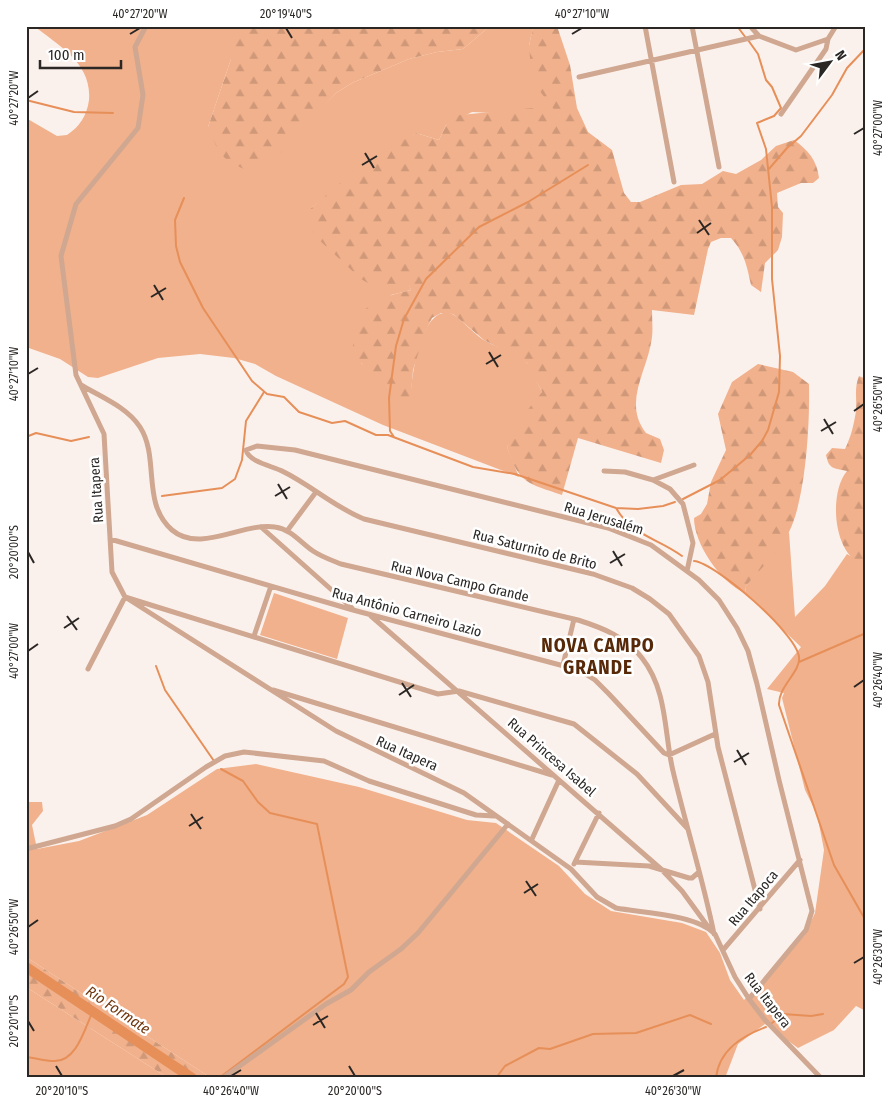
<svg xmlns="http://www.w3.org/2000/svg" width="892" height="1104" font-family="'Fira Sans Condensed',sans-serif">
<defs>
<pattern id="forest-firs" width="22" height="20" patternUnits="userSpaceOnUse" patternTransform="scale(1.25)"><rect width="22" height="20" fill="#f1b18c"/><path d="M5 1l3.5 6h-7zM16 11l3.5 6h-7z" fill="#cf9879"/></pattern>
</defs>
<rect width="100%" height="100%" fill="#fbf1ec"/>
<!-- grass -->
<path fill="#f1b18c" d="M34,26H231V59L208,127L296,133L336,93L352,83L409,59L437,52L463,49L490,26H533L529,46L560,116L472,112L446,125L439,140L416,133L338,187L311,208L402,285L409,284L411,290L391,295L361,363L384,381L395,397L411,393C412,374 422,303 452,314C458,316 475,335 484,340C495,347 520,355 528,364C534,372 537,383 542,392L507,447L519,477L383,425L276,376L255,364L234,358L200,354L158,358L98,378L88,377L60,359L26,347V118L57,136L67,135C79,127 87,116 89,100C92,63 59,46 34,26Z
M789,532L795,617L825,586L847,554L866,565V1011L856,1006L834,1030L798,1048L765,1024L738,1044L725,1078H211L26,957V802H42L43,811L32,825L37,849L79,841L147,815L217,769L256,764L359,787L467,820L496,823L559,866L585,894L611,911L682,923L706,932L720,953L730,980L744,1000L804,936L815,913L824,850L817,814L805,790L782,698L784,693L767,689L801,647L745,593L746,586Z
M274,593L348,618L337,659L260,635Z
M26,987L168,1078H26Z"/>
<!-- forest -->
<path fill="url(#forest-firs)" d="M231,26H490L463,49L437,52L409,59L352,83L336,93L277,156L246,170C219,158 219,153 208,127L231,59Z
M533,26H557L570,65L577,108L588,132L612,150L624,193L631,202H640L681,185L702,184L723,171L736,174L761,160L776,146L794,140C808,150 817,160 819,178L813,183H801L777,193L778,207L783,213L782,237L778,250L765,263L761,292L751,285C747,266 744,252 731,238H721L711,242L708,249L694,315L652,310C652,319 653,329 652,337C648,371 622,402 646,433L660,439L664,450L661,463L578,438L562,495C527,483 519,484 507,447L522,417L542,392L527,363L484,340L453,314L441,313L432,318L425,332L413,370L411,393L404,408L397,407C390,377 369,377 355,355C352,350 353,342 354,336C354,305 385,296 411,290L409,285L373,286L361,279L317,238C309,228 307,220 311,208L365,162L416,133L439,140L446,125L459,115L533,108L559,116L532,81L529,46Z
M758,364L793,372L809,384C810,423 806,498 789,532C779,552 760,569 746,586L745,593C721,583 694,544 694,518L701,514L707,504L711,482L726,450L718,414L732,382Z
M859,376L866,379V565C833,559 828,493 847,471C834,468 829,470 826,455L832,448L845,449C851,437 854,424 856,411C857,398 854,388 859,376Z
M26,957L211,1078H168L26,987Z"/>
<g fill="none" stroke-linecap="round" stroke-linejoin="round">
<!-- stream -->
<path stroke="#e78f59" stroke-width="2" d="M737,26L746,38
M26,100L74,112L113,113
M768,170L787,148L801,136L832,95L847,68L866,48
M184,198L175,220L176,246L180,262L203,308L252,381L267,394L284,397L299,412L332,423L345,421L376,435H388L473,467L515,474L616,508L638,509L663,506L675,502
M26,437L36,433L71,441L89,437
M394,437L390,431L389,398L396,346L404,319L426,279L479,227L528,202L588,165
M162,496L222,488L235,479L242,460L246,421L264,392
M683,499L720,480L750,455L762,441L768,430L779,392L780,356L772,279V207L766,149L757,123L774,116L781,108L772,87L766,80L758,54L748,40
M616,508C632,536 658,538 682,556
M694,561C716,563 797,634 799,657C801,672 778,686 779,705L834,865L866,921
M799,662L866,633
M156,666L165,690L214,761
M772,1023L783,1014L811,1016L823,1014
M26,1057C36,1058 45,1061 54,1061C77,1062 85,1027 93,1011
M219,1078L344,984L348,977L317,824L270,813L258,802L243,781L221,769
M496,1078L505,1066L539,1048L550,1049L593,1034L636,1033L690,1015L711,1024
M716,1078C719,1050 742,1036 766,1027"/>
<!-- river -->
<path stroke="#e78f59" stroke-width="10" d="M26,967L192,1078"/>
<!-- minor -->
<path stroke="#d0a790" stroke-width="5" d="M146,26L135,47L143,95L138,128L76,204L61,256L76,375L104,434L112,572L125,597L336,731L464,793L571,869L597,897L616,908C643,913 695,914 715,934L735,977L749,999L765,1020L821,1078
M645,26L674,182
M692,26L719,167
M750,26L759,36
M579,77L759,36L796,50L828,39L836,26
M781,114L826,49L828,39
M81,385C101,397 127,407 140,427C160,458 141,503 172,530C200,554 243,522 275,527C291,529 301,543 313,551C322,557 331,560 341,564L578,620C603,628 626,637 642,658C668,691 664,734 673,771C686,826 703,879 714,934
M604,471L625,472L653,480L670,489L683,504L693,543L687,571
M653,480L694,465
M261,527L352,608
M287,531L316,492
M110,539L353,610L579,670L595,680L609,694L664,753L669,755L715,734
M371,616L661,869L682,891L709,928
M254,636L271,586
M563,665L574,619
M88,669L125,597L438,694L459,691L574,724L637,774L687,828
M273,690L552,775
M532,839L559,780
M26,849L115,826L131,819L206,767L225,756L244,752L324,761L369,781L476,815L494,816
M575,862L649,866L689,878H692L699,872
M574,864L599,813
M723,950L800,860
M749,999L806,930L812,911L779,780L757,684L748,651L737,628L719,600L699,580L651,545L608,528L295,450L257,446L246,450C249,462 272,466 282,471C311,485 334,507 364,519L593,574L632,588L650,599L669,614L699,656L708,682L718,747L760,909
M223,1078L326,1004L351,990L369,972L401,949L418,933L508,824"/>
</g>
<!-- ticks -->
<path fill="none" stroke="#2a2725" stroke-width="2" d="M286,28L292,38M130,34L140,28M572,34L582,28M28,98L38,91M854,134L864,128M365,153L374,168M362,165L377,156M699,220L709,235M697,233L711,223M154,285L163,300M151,297L166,288M489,352L498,367M486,364L501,355M28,374L38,368M854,411L864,404M824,419L833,434M821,431L836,422M278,484L287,499M275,496L290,487M613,551L622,566M28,552L34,563M610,563L625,554M67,616L77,630M64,628L79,618M28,651L38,644M402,683L411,697M854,687L864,680M399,695L414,685M737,750L746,765M734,762L749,753M191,814L201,829M189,826L203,817M526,881L536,896M524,893L538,884M28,927L38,920M854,963L864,957M316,1013L325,1028M28,1021L34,1031M313,1025L328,1016M56,1066L62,1076M349,1066L355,1076M231,1076L241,1070M673,1076L684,1070"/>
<g text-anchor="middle" stroke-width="5" stroke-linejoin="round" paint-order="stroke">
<!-- street labels -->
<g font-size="14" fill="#2a2725" stroke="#fff">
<text transform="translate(96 490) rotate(-94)" y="5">Rua Itapera</text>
<text transform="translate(604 518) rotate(17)" y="5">Rua Jerusalém</text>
<text transform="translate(535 549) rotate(14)" y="5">Rua Saturnito de Brito</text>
<text transform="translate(460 581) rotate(13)" y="5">Rua Nova Campo Grande</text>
<text transform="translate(407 612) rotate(15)" y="5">Rua Antônio Carneiro Lazio</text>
<text transform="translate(407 753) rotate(24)" y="5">Rua Itapera</text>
<text transform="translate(552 757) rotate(41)" y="5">Rua Princesa Isabel</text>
<text transform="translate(753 898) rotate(-50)" y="5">Rua Itapoca</text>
<text transform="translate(768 1000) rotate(52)" y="5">Rua Itapera</text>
</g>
<!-- water labels -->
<g font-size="15" font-style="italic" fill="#70370e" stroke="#fff">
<text transform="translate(118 1010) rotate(34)" y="5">Rio Formate</text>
</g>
<!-- district labels -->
<g font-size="19" font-weight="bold" letter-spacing="1" fill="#572908" stroke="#fff">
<text x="598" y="652">NOVA CAMPO<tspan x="598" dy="22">GRANDE</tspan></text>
</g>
</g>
<!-- border -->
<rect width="892" height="1104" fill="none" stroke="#ffffff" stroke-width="55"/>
<!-- north arrow -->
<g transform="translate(830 62) rotate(58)" stroke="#ffffff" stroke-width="4" paint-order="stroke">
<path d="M0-4L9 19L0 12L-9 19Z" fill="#2a2725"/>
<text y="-8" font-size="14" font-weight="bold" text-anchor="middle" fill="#2a2725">N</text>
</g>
<!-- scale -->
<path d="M40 60v8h81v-8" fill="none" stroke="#2a2725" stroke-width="2.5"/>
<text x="48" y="60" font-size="15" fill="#2a2725" stroke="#ffffff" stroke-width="4" paint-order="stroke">100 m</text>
<rect x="28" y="28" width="836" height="1048" fill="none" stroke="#2a2725" stroke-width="2"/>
<g font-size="12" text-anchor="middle" fill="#2a2725">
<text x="140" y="18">40°27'20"W</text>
<text x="286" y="18">20°19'40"S</text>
<text x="582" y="18">40°27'10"W</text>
<text transform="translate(14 98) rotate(-90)" y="4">40°27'20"W</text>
<text transform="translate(878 128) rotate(-90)" y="4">40°27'00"W</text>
<text transform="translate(14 374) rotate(-90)" y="4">40°27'10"W</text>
<text transform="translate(878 404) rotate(-90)" y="4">40°26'50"W</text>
<text transform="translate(14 552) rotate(-90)" y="4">20°20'00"S</text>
<text transform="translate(14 651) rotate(-90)" y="4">40°27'00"W</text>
<text transform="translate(878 680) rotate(-90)" y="4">40°26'40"W</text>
<text transform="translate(14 927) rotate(-90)" y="4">40°26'50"W</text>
<text transform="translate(878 957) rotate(-90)" y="4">40°26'30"W</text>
<text transform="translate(14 1021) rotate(-90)" y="4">20°20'10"S</text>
<text x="62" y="1095">20°20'10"S</text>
<text x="231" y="1095">40°26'40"W</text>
<text x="355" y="1095">20°20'00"S</text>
<text x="673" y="1095">40°26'30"W</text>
</g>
</svg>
